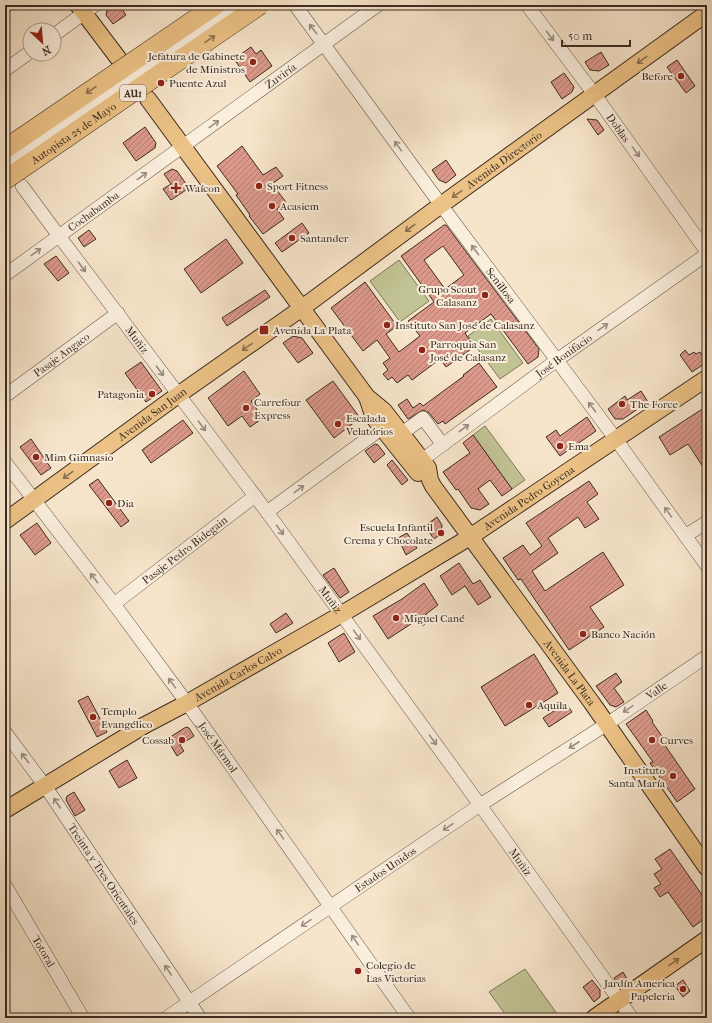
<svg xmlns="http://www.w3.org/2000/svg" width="712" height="1023" font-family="'IM FELL French Canon',serif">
<defs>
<pattern id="building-hatch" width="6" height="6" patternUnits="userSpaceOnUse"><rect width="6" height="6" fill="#dc998b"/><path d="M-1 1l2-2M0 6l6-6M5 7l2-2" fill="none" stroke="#b37d71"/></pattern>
</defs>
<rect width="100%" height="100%" fill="#f7e5cb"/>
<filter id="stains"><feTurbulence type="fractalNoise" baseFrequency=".005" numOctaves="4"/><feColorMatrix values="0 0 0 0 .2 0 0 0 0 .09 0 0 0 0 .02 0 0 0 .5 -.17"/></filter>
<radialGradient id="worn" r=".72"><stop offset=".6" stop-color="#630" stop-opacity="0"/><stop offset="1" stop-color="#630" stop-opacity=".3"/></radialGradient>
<!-- green -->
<path fill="#c1c394" stroke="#7e785b" d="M399,260L429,301L400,322L370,281Z
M491,319L523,363L500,379L468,336Z
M485,426L525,480L512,489L473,435Z
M525,969L560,1018H508L489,992Z"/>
<!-- building -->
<path fill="url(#building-hatch)" stroke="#3a2c22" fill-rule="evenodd" d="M114,5H119L126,15L113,24L106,15L107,10Z
M251,47L256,54L261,50L272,66L250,82L234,59Z
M601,52L609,65L599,71L590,70L585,62Z
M677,60L695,86L686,93L667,67Z
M564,73L574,87L572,92L562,99L551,82Z
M587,119L597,120L604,130L598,135Z
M145,127L156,143L155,148L136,161L123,143Z
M242,146L263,175L276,167L283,176L272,184L286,202L277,209L284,219L263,234L249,216L250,215L236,195L238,194L217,166Z
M446,160L456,175L446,183L439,180L432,170Z
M172,169L177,171L189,188L171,200L163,189L171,184L164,174Z
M302,223L309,233L282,252L275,243Z
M444,225H446L539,349L538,357L528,364L491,314L465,333L474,347L446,367L440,359L412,380L408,375L397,383L392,377L388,380L383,374L388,370L383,363L390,358L377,340L363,351L331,308L365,282L397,326L386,334L399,352L420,336L408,321L434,302L401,256ZM443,246L464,275L445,289L424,260Z
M89,230L96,239L84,247L78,238Z
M226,239L243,263L201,293L184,269Z
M56,256L69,273L58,281L44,264Z
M265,290L270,297L227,326L222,318Z
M293,336L302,338L313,353L298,363L283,343Z
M685,350L689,355L694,352L696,354L700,352L707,362L692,372L680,355Z
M141,362L162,391L146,402L125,373Z
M479,363L497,387L445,424L443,421L438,424L429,413L423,410L408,419L398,405L407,399L413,408L420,403L423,406L464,376L463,375Z
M244,371L260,394L251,401L263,418L250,427L242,416L228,426L208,398Z
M333,381L360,418L334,438L306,400Z
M641,391L648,402L623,419H615L608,409L625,396L627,400Z
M707,406V473L688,444L670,455L659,437Z
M587,417L596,431L560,456L546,437L556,430L560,436Z
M183,420L193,433L151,463L142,450Z
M473,435L512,489L502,496L490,480L478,489L489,504L480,510L471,508L458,489L456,490L443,472L470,453L463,443Z
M31,439L51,468L41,475L20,447Z
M375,444L378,445L385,454L374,463L365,451Z
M392,460L408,480L402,485L387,465Z
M98,479L129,521L121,527L89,485Z
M589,481L598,494L587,502L599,519L585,528L578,517L548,538L558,553L532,571L545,591L603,552L624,585L590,607L604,627L569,650L521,579L518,580L503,558L523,545L530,555L542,546L526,523Z
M437,517L442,525L441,534L434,539L425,526Z
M37,523L51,543L35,555L20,535Z
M407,533L417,548L406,555L398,538Z
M459,563L473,584L480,580L491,597L478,605L465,586L452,595L440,576Z
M334,568L349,592L340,598L323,575Z
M424,583L438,605L426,614L430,620L422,626L417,620L388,639L373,616L402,599Z
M286,613L293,623L276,633L270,624Z
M344,633L355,652L339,662L328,643Z
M534,654L558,693L505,726L481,687Z
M616,673L622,682L614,688L624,702L616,707L610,705L596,686Z
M88,696L107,732L97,737L78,701Z
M566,703L572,712L549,727L543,718Z
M646,710L653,721L652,722L664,739L662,741L695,789L677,802L650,763L653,762L626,724Z
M186,727L189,728L194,736L180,745L184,751L177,756L167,739Z
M127,760L137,778L119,788L109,771Z
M74,792L85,810L75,816L66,800L67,796Z
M670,849L707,902V917L693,927L668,892L660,897L654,888L661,884L654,874L662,869L655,859Z
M623,972L629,982L623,986L619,985L614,978Z
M592,980L600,990V997L594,1002L583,987Z
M683,980L690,991L683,997L675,986Z"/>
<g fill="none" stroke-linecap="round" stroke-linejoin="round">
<defs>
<g id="minor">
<path id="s1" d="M295,5L441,205L615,438L707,566"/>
<path id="s2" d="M527,5L595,95L707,252"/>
<path d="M54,35L95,5"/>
<path d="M5,70L30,52"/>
<path id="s3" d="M22,186L59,236L267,512L480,805L632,1018"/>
<path id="s4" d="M5,275L378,5"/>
<path id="s5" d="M5,396L118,313"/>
<path d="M401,434L423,418L443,445"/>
<path id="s6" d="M422,460L557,360L707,254"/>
<path id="s7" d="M5,462L114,604L187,703L409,1018"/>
<path d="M267,512L382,428"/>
<path d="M685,536L707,522"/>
<path id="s8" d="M114,604L255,496"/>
<path id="s9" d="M5,732L45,786L200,1018"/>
<path id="s10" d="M5,885L83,1018"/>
<path id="s11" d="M166,1018L480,805L607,724L707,656"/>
</g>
<g id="major">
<path d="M78,5L118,58"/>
<path id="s12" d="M148,99L367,397L384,411L428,468L430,480L433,486L592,703L707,868"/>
<path d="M367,397L374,418L418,473"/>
<path id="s13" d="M5,521L178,395L302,308L441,205L707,13"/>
<path id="s14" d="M5,810L145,725L187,703L342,614L470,537L707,378"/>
<path d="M594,1018L707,939"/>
</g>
</defs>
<!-- minor casing -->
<use href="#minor" stroke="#695a4c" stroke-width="14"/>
<!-- major casing -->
<use href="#major" stroke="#3a2c22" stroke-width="18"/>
<!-- minor -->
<use href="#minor" stroke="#faeedd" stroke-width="13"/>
<!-- major -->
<use href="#major" stroke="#ecc286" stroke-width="16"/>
<defs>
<path id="minor-bridge" d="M5,165L236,5"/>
<g id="highway-bridge">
<path d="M5,149L216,5"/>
<path id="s15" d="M5,180L260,5"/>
</g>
</defs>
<!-- minor-bridge casing -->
<use href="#minor-bridge" stroke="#695a4c" stroke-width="14" stroke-linecap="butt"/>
<!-- highway-bridge casing -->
<use href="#highway-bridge" stroke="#3a2c22" stroke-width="20" stroke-linecap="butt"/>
<!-- minor-bridge -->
<use href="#minor-bridge" stroke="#faeedd" stroke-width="13"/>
<!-- highway-bridge -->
<use href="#highway-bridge" stroke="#ecc286" stroke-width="19"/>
</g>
<!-- one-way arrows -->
<defs><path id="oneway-shaft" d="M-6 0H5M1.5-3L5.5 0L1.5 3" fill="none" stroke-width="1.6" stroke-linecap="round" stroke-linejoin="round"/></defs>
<g stroke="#9a8d80">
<use href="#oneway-shaft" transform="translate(313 29) rotate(-127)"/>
<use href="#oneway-shaft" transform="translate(550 36) rotate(53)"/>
<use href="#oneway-shaft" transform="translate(214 124) rotate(-36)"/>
<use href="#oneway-shaft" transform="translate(398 146) rotate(-126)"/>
<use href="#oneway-shaft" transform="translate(636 152) rotate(54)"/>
<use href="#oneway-shaft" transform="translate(142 176) rotate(-36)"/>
<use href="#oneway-shaft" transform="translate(475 250) rotate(-127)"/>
<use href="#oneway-shaft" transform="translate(36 252) rotate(-36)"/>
<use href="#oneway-shaft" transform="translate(82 267) rotate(53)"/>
<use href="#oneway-shaft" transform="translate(603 327) rotate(-35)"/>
<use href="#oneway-shaft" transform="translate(160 371) rotate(53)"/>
<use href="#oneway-shaft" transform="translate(592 407) rotate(-127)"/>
<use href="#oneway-shaft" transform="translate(202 426) rotate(53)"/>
<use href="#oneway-shaft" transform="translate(464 428) rotate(-37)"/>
<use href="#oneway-shaft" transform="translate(299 489) rotate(-36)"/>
<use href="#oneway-shaft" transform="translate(668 512) rotate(-125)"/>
<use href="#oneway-shaft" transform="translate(280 530) rotate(54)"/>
<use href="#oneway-shaft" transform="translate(94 578) rotate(-128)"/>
<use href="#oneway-shaft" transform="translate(357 635) rotate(54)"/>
<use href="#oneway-shaft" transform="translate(172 683) rotate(-126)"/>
<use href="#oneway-shaft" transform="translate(628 709) rotate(146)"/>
<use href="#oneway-shaft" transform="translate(433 740) rotate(54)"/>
<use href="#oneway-shaft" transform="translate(574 745) rotate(147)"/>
<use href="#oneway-shaft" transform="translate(25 758) rotate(-127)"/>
<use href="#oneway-shaft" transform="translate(57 803) rotate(-124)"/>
<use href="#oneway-shaft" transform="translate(448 827) rotate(146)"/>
<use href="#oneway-shaft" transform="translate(280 834) rotate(-125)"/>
<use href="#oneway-shaft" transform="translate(306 923) rotate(146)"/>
<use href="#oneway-shaft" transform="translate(355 940) rotate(-125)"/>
<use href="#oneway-shaft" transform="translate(168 970) rotate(-124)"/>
</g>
<g stroke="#8a704f">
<use href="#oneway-shaft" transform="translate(210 39) rotate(-34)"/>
<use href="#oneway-shaft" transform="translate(642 60) rotate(144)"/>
<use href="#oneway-shaft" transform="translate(91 90) rotate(146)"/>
<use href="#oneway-shaft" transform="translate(457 194) rotate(145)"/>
<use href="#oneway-shaft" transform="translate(410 228) rotate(143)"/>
<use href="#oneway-shaft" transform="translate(247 347) rotate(145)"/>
<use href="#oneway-shaft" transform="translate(68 475) rotate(144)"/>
<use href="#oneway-shaft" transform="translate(674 962) rotate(-35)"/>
</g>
<!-- markers -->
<g fill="#8f2418" stroke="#faeedd" stroke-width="1.5">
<circle cx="253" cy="62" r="4"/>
<circle cx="681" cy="76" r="4"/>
<circle cx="161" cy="83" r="4"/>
<circle cx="259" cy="186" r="4"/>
<path d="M174 182h4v4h4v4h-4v4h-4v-4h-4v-4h4z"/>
<circle cx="272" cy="206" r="4"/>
<circle cx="292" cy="238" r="4"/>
<circle cx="485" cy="295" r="4"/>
<circle cx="387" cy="325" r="4"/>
<rect x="259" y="325" width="10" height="10" rx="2"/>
<circle cx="422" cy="350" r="4"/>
<circle cx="152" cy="394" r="4"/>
<circle cx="622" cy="404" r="4"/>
<circle cx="246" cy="408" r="4"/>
<circle cx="338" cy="424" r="4"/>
<circle cx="560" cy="446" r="4"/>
<circle cx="36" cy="457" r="4"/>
<circle cx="109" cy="503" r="4"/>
<circle cx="441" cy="533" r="4"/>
<circle cx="396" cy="618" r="4"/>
<circle cx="583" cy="634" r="4"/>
<circle cx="529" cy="705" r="4"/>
<circle cx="93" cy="717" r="4"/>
<circle cx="182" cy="740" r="4"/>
<circle cx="652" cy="740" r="4"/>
<circle cx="673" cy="776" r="4"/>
<circle cx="358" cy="971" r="4"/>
<circle cx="683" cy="989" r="4"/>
</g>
<g text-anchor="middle" stroke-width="4" stroke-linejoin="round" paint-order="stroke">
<!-- shield labels -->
<rect fill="#faeedd" stroke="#74665a" stroke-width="1" x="120" y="85" width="26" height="16" rx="3"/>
<g font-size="10" font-weight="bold" fill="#3a2c22">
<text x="133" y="97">AU1</text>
</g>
<!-- poi labels -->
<g font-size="11" fill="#3a2c22" stroke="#faeedd" text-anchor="start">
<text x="245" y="60" text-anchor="end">Jefatura de Gabinete<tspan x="245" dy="13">de Ministros</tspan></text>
<text x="673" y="80" text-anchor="end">Before</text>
<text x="169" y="87">Puente Azul</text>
<text x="267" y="190">Sport Fitness</text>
<text x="185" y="192">Waícon</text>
<text x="280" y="210">Acasiem</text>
<text x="300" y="242">Santander</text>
<text x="477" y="293" text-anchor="end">Grupo Scout<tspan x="477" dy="13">Calasanz</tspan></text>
<text x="395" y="329">Instituto San José de Calasanz</text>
<text x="273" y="334">Avenida La Plata</text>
<text x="430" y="348">Parroquia San<tspan x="430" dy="13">José de Calasanz</tspan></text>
<text x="144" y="398" text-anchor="end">Patagonia</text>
<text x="254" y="406">Carrefour<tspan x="254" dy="13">Express</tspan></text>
<text x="630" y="408">The Force</text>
<text x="346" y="422">Escalada<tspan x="346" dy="13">Velatórios</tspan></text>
<text x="568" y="450">Ema</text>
<text x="44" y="461">Mim Gimnasio</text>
<text x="117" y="507">Dia</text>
<text x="433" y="531" text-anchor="end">Escuela Infantil<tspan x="433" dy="13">Crema y Chocolate</tspan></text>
<text x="404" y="622">Miguel Cané</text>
<text x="591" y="638">Banco Nación</text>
<text x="537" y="709">Aquila</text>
<text x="101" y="715">Templo<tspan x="101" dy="13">Evangélico</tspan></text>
<text x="174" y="744" text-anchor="end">Cossab</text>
<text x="660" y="744">Curves</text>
<text x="665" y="774" text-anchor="end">Instituto<tspan x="665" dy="13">Santa María</tspan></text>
<text x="366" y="969">Colegio de<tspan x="366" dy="13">Las Victorias</tspan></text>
<text x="675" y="987" text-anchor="end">Jardín America<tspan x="675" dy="13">Papeleria</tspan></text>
</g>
<!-- street labels -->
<g font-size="11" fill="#3a2c22" stroke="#faeedd">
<text dy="4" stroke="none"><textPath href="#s4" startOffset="340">Zuviría</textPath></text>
<text dy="4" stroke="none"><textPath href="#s2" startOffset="153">Doblas</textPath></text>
<text dy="4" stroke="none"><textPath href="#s15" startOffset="83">Autopista 25 de Mayo</textPath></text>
<text dy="4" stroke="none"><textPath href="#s13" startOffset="616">Avenida Directorio</textPath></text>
<text dy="4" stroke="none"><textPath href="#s4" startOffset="109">Cochabamba</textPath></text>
<text dy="4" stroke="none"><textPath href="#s1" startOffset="348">Senillosa</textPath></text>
<text dy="4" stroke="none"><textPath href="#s3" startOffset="192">Muñiz</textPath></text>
<text dy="4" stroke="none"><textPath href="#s5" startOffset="70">Pasaje Angaco</textPath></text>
<text dy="4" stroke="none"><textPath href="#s6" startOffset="176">José Bonifacio</textPath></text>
<text dy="4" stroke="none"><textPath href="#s13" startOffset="182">Avenida San Juan</textPath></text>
<text dy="4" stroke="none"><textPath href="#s14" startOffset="610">Avenida Pedro Goyena</textPath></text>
<text dy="4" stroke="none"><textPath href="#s8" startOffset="89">Pasaje Pedro Bidegain</textPath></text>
<text dy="4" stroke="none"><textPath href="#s3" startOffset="516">Muñiz</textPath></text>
<text dy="4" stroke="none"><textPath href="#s12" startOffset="714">Avenida La Plata</textPath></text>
<text dy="4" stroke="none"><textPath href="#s14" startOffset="270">Avenida Carlos Calvo</textPath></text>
<text dy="4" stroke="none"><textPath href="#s11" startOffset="590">Valle</textPath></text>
<text dy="4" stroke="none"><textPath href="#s7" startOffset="356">José Mármol</textPath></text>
<text dy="4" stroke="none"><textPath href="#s3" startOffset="840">Muñiz</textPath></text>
<text dy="4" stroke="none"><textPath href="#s11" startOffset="265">Estados Unidos</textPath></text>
<text dy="4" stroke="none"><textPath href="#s9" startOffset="173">Treinta y Tres Orientales</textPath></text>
<text dy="4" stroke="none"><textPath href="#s10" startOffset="77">Totoral</textPath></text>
</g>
</g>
<!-- margin -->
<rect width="712" height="1023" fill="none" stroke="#f7e5cb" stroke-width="20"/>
<rect x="6" y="6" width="700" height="1011" fill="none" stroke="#3a2c22" stroke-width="2"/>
<rect x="10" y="10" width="692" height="1003" fill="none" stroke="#3a2c22"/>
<!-- north arrow -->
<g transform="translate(42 42) rotate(154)"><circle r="19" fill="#faeedd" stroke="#ada092"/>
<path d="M0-3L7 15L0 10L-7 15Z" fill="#8f2418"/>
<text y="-6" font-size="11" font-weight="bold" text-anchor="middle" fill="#3a2c22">N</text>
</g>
<!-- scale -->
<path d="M562 40v6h68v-6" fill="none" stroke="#3a2c22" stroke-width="2"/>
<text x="568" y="40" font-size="12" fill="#3a2c22" stroke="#faeedd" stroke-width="3" paint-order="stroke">50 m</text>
<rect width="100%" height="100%" filter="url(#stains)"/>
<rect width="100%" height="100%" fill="url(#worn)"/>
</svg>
